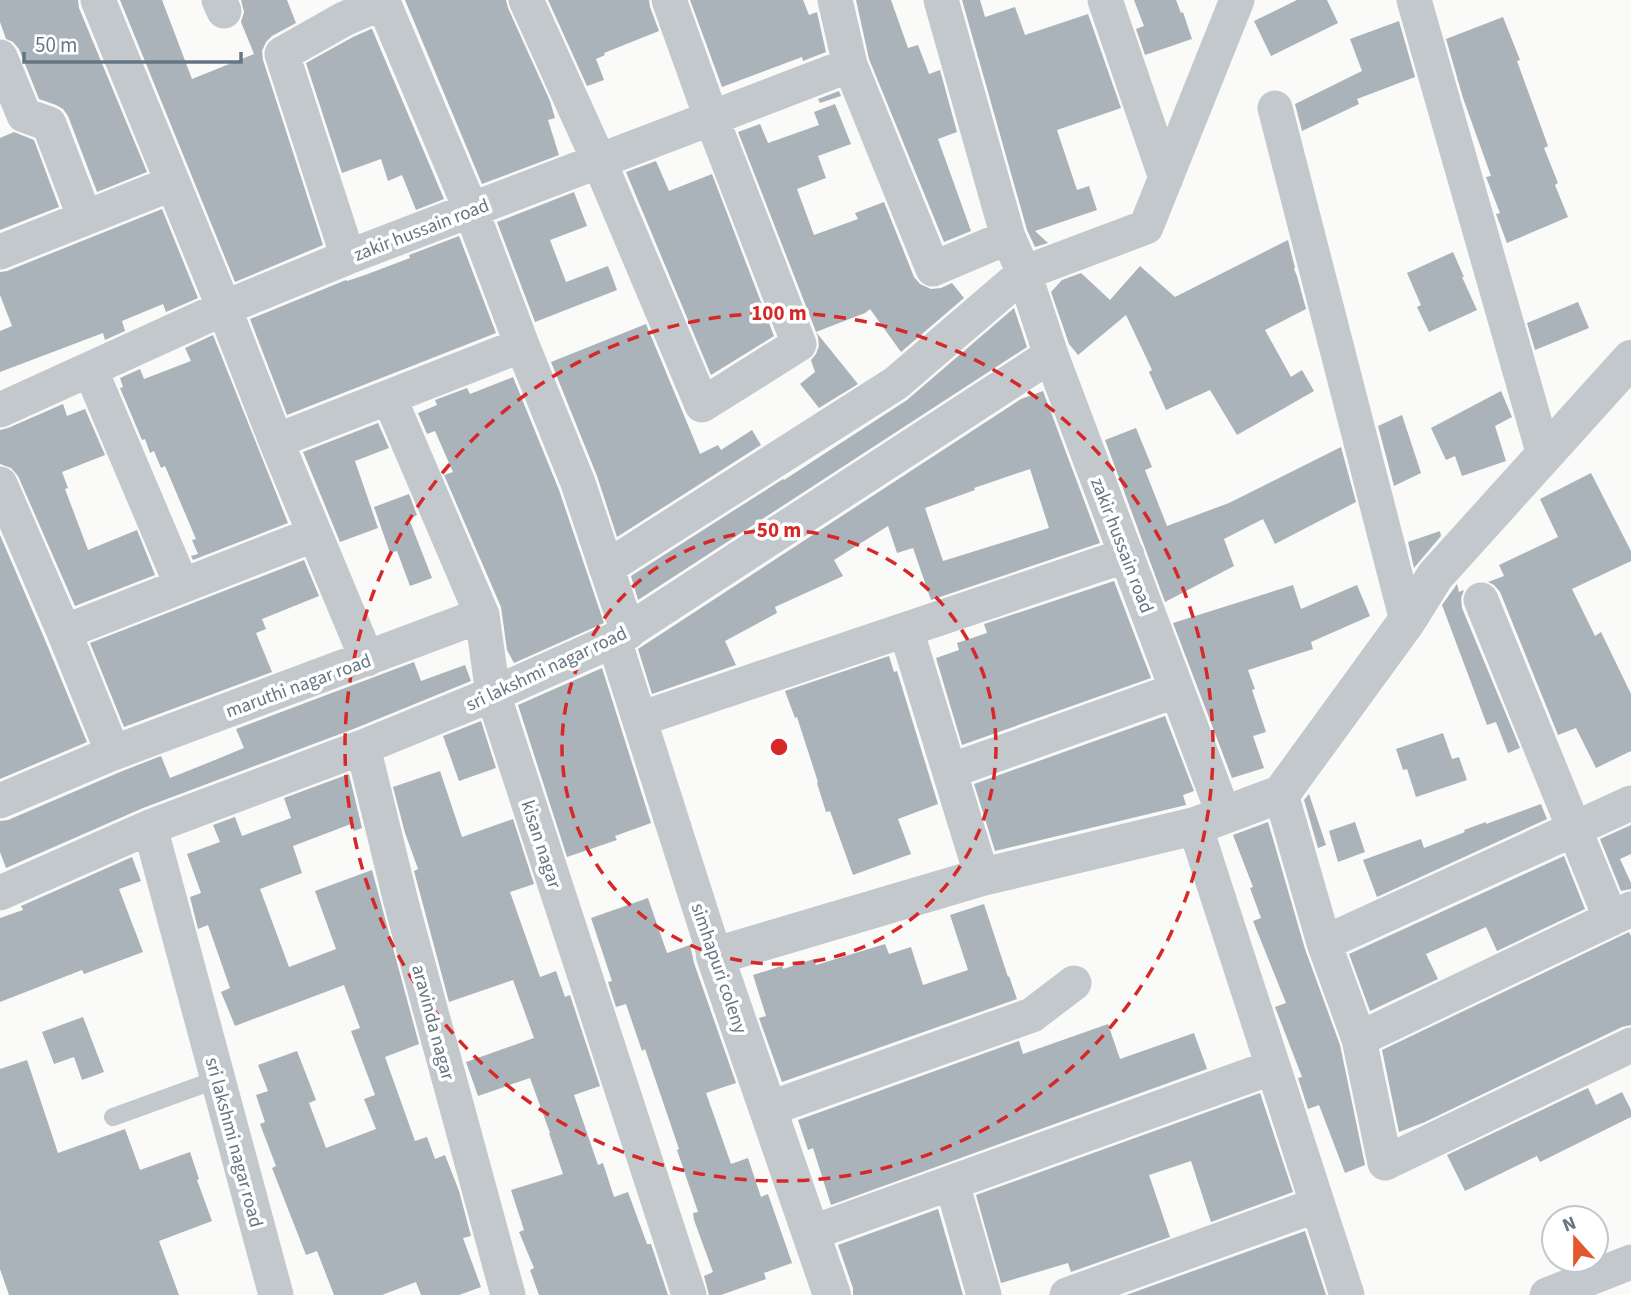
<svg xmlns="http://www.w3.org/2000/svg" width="1631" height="1295" font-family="'Source Sans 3',sans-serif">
<rect width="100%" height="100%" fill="#fafaf8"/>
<!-- building -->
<path fill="#aab3b9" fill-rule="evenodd" d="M0,0H78L79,8L147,172L97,192L68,116L63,109L56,105L39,99L19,49L13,42L6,39L0,22Z
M120,0H162L192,79L254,54L241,22L244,12L241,0H287L296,23L272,36L266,42L262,51L263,60L323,245L235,282Z
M405,0H506L508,8L550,101L555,118L548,120L559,155L482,184Z
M548,0H649L650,7L659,31L604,53L605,55L596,59L604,80L587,86Z
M690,0H803L809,15L817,12L826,52L803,61L802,57L722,87Z
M856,0H891L908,48L918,45L929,74L940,70L957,132L938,139L971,231L944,242L869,59Z
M962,0H980L985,17L1015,7L1025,35L1088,14L1121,108L1057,130L1077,190L1089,186L1097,210L1035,231L1048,243L1035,247L1027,230Z
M1134,0H1176L1181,13L1183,12L1192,39L1145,55L1136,29L1144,26Z
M1297,0H1327L1338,23L1271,56L1254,21Z
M1503,17L1520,60L1517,61L1548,146L1544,148L1558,183L1555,185L1568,217L1507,243L1496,214L1500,213L1486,177L1491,176L1463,98L1446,39Z
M1399,21L1415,77L1357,99L1359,104L1302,131L1295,104L1362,71L1350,39Z
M371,29H372L444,199L416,210L402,175L388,181L381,159L342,173L306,63L353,37Z
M839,91L841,96L820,103L818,99Z
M835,104L851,144L818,156L826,178L797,189L814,235L858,219L855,213L884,202L914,277L920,284L931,289L941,288L952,283L964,298L901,352L870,309L865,313L816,332L858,384L819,408L800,384L815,372L811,360L816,354L819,346L818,337L738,132L760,124L768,143L819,125L814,112Z
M14,132L34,140L59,207L0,230V138Z
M656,161L669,191L712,174L774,336L711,375L626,172Z
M574,192L587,226L550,240L566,282L608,266L617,290L535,322L497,222Z
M162,209L198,298L166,312L163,304L122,321L125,331L105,340L103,333L0,372V331L12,326L0,295V272L7,271Z
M459,236L496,333L287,415L250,319L346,280L347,281L365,275L410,258L409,255Z
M1288,240L1295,268L1294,269L1297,276L1306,309L1265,330L1291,377L1302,370L1314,391L1237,435L1210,390L1166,410L1149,372L1152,370L1126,315L1078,355L1069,344L1051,292L1062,280L1081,273L1110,300L1140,266L1175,297Z
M1453,252L1464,277H1462L1477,310L1429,332L1417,307L1421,305L1407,273Z
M1578,302L1589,328L1535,350L1527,323Z
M1014,308L1027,347L638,600L631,576L783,479L784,480L907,400Z
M646,324L700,454L718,445L721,450L752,430L761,445L617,537L597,476L551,362Z
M213,335L288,523L193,560L191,556L198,554L192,540L196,539L165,466L161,468L154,451L150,453L145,439L142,440L120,388L123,387L120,378L140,369L144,379L191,361L185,348Z
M513,377L559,490L604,623L514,663L507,650L501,607L444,475L453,472L435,431L427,434L418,413L437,405L435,400L467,388L470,394Z
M1043,391L1100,543L931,600L913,548L897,553L888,526L834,560L843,576L775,607L777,613L725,641L736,665L652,694L638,649L1021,399ZM1030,469L1049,528L943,561L925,508L975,490L974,488Z
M1501,391L1512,417L1495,426L1506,461L1462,476L1455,456L1446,460L1431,428Z
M63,404L67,416L85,409L105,455L62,472L68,488L65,489L88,550L137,530L155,575L75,606L18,476L11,468L0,464V430L8,428Z
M1402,415L1421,473L1394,486L1378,426Z
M378,423L389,448L355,461L378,528L340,542L303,452Z
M1136,428L1152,467L1145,470L1167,526L1229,503L1341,447L1356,502L1275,544L1263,519L1224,539L1234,566L1165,602L1105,440Z
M1591,473L1631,551V561L1572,589L1595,636L1601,632L1631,694V751L1596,768L1576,728L1558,735L1500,592L1494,585L1488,582L1504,576L1499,565L1558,537L1540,499Z
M409,494L417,515L409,519L432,578L410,586L397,551L390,553L374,507Z
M1440,531L1441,536L1414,568L1408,542Z
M0,535L45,640L87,742L0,779Z
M304,560L319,596L262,619L266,629L256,633L272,672L124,727L90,643Z
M1114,581L1151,678L962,745L936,658L959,650L957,643L987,633L984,624Z
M1457,584L1459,592L1464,590L1461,598L1462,608L1520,748L1508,753L1496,722L1487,725L1442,605Z
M1293,585L1301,609L1357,585L1370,616L1311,642L1313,649L1248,670L1255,689L1252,690L1266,732L1253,736L1264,768L1232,778L1173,623Z
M889,656L894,672L897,671L938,804L898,819L911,854L853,875L830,811L826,812L817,783L818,782L797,717L795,718L785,691Z
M414,662L421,681L465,665L471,681L356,728L143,808L6,868L0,852V821L8,820L120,772L161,756L170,778L215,760L244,748L236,729Z
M602,668L651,823L615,836L617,840L567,857L518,705Z
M1165,716L1194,791L1183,795L1186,805L995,851L974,784Z
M481,721L496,768L459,781L443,736Z
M1443,733L1452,759L1459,757L1467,780L1416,797L1407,769L1403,770L1396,749Z
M440,771L462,837L513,819L534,884L510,892L540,977L556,971L565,997L570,995L600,1086L574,1095L598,1165L603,1163L614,1197L628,1192L647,1244H651L668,1295H539L530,1270L534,1268L519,1232L524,1230L511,1190L563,1174L549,1133H550L530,1078L478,1096L466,1062L534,1038L513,980L449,1002L414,871L418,869L405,833L393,787Z
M349,774L362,828L354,831L351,824L293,846L302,873L260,889L289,967L336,949L315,891L372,870L419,1044L385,1057L415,1141L427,1137L435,1159L445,1155L459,1191L471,1236L463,1238L481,1287L459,1295H421L416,1282L382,1295H334L317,1251L306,1255L272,1168L276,1166L260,1124L265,1122L256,1095L268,1091L258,1065L297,1051L316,1100L309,1103L326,1148L376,1129L364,1099L375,1095L351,1031L360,1028L344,985L235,1026L221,992L230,988L208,925L198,929L190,897L201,893L187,854L220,842L213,825L235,817L242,836L291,818L284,798Z
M1309,794L1326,845L1318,848L1304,800Z
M1541,804L1547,819L1377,897L1363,860L1421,839L1424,848L1465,832L1464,830L1486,822V824Z
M1268,822L1305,949L1340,1045L1365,1165L1345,1173L1319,1105L1308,1109L1298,1078L1302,1077L1275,1007L1286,1003L1253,921L1261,918L1250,888L1253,887L1233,835Z
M1355,822L1365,852L1338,862L1329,831Z
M1631,825V854L1620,859L1631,883V889L1621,891L1600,839Z
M1564,856L1585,909L1497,951L1486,927L1426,954L1438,979L1370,1011L1349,954Z
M132,857L141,881L119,889L143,952L84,974L82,970L0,1002V918L23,910L21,906Z
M648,898L667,953L690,945L694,963L736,1083L706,1093L731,1164L748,1158L761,1197L768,1194L792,1263L764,1273L766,1279L721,1295H709L704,1276L713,1272L694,1220L693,1213L698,1212L677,1150L679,1149L645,1049L642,1051L626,1004L616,1007L608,982L612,981L591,918Z
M984,904L1008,977L1009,976L1017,999L782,1082L759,1018L766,1016L753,975L782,966L783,969L814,959L816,965L885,944L889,954L911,947L923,985L968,970L950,915Z
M1629,932L1631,936V1025L1622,1027L1425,1122L1399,1132L1382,1050Z
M83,1017L104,1072L82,1080L74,1057L54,1064L42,1032Z
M1108,1024L1120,1059L1194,1033L1207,1069L831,1205L813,1148L808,1150L798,1120L1019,1041L1023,1054Z
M27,1060L58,1153L125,1129L140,1170L190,1152L199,1179L197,1180L212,1221L159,1241L179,1295H9L0,1269V1069Z
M1588,1088L1596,1105L1622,1092L1631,1110V1117L1540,1162L1537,1156L1465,1191L1447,1155Z
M1260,1093L1293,1192L1211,1222L1191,1161L1149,1175L1170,1237L1071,1272L1068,1263L1001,1283L976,1195Z
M938,1209L963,1295H853V1288L838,1245Z
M1305,1231L1326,1295H1126Z"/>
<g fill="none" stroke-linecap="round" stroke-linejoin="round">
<!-- service -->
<path stroke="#c3c8cc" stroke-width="18" d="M113,1117L218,1079"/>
<!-- minor -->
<path stroke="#c3c8cc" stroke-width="35" d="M98,0L224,308L276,441L367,659
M219,0L224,11
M526,0L599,161L702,405L799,344L711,117L669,0
M835,0L850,65L933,269L1008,237
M941,0L1008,237L1024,273L1051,355L1224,815
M1105,0L1166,178
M1414,0L1544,455
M0,57L24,115L49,124L85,218
M1275,108L1407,621
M0,252L173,183
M348,257L282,54L344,19L383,2L471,210L522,345L578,483L628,632
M90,369L182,586
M389,397L482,615L493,694L689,1295
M0,410L224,308L348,257L850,65
M276,441L522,345
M0,484L64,632L113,753
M606,568L896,383L1024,273L1146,227L1237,0
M1481,600L1611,919
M906,630L982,877
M64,632L315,534
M614,640L715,956
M640,719L1127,555
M363,747L401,902L508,1295
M950,771L1177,690
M1281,794L1324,943L1359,1039L1385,1163L1631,1045
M0,801L113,753L482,615
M1195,826L1347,1295
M150,827L276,1295
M0,893L150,827L363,747L493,694L614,640L1051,355
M1324,943L1631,803
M1359,1039L1631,909
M768,1109L1032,1015L1074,983
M952,1183L984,1295
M811,1233L1273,1067
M1067,1295L1317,1205
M1547,1295L1631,1262"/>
<!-- tertiary -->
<path stroke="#c3c8cc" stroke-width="38" d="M832,1295L715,956L982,877L1195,826L1281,794L1407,621L1435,576L1631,359"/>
</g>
<!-- distance rings -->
<g fill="none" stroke="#d62828" stroke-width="3.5" stroke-dasharray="12 9">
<circle cx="779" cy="747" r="217"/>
<circle cx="779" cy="747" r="434"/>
</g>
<g text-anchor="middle" stroke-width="7" stroke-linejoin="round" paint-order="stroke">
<!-- street labels -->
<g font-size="19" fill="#657683" stroke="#fff">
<text transform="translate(421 229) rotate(-21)" y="7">zakir hussain road</text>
<text transform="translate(1123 545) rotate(69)" y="7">zakir hussain road</text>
<text transform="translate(546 668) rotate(-25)" y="7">sri lakshmi nagar road</text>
<text transform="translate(298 685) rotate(-20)" y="7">maruthi nagar road</text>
<text transform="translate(542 844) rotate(72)" y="7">kisan nagar</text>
<text transform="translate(720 968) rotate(71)" y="7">simhapuri coleny</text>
<text transform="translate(434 1022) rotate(75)" y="7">aravinda nagar</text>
<text transform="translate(235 1142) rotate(75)" y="7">sri lakshmi nagar road</text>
</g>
</g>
<circle cx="779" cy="747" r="10" fill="#d62828" stroke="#fff" stroke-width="3.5"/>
<g font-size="21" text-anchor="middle" font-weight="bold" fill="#d62828" stroke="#fff" stroke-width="7" stroke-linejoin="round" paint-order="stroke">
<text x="779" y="320">100 m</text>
<text x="779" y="537">50 m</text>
</g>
<!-- north arrow -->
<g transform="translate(1575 1239) rotate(339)"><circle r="33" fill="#ffffff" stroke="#c1c8cd" stroke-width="2"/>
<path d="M0-5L12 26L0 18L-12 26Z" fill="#e4572e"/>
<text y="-10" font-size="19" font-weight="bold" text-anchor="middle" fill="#657683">N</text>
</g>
<!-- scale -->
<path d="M24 52v10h217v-10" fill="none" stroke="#657683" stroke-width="3.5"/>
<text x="35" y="52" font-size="21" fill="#657683" stroke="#ffffff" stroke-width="5" paint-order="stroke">50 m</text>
</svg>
